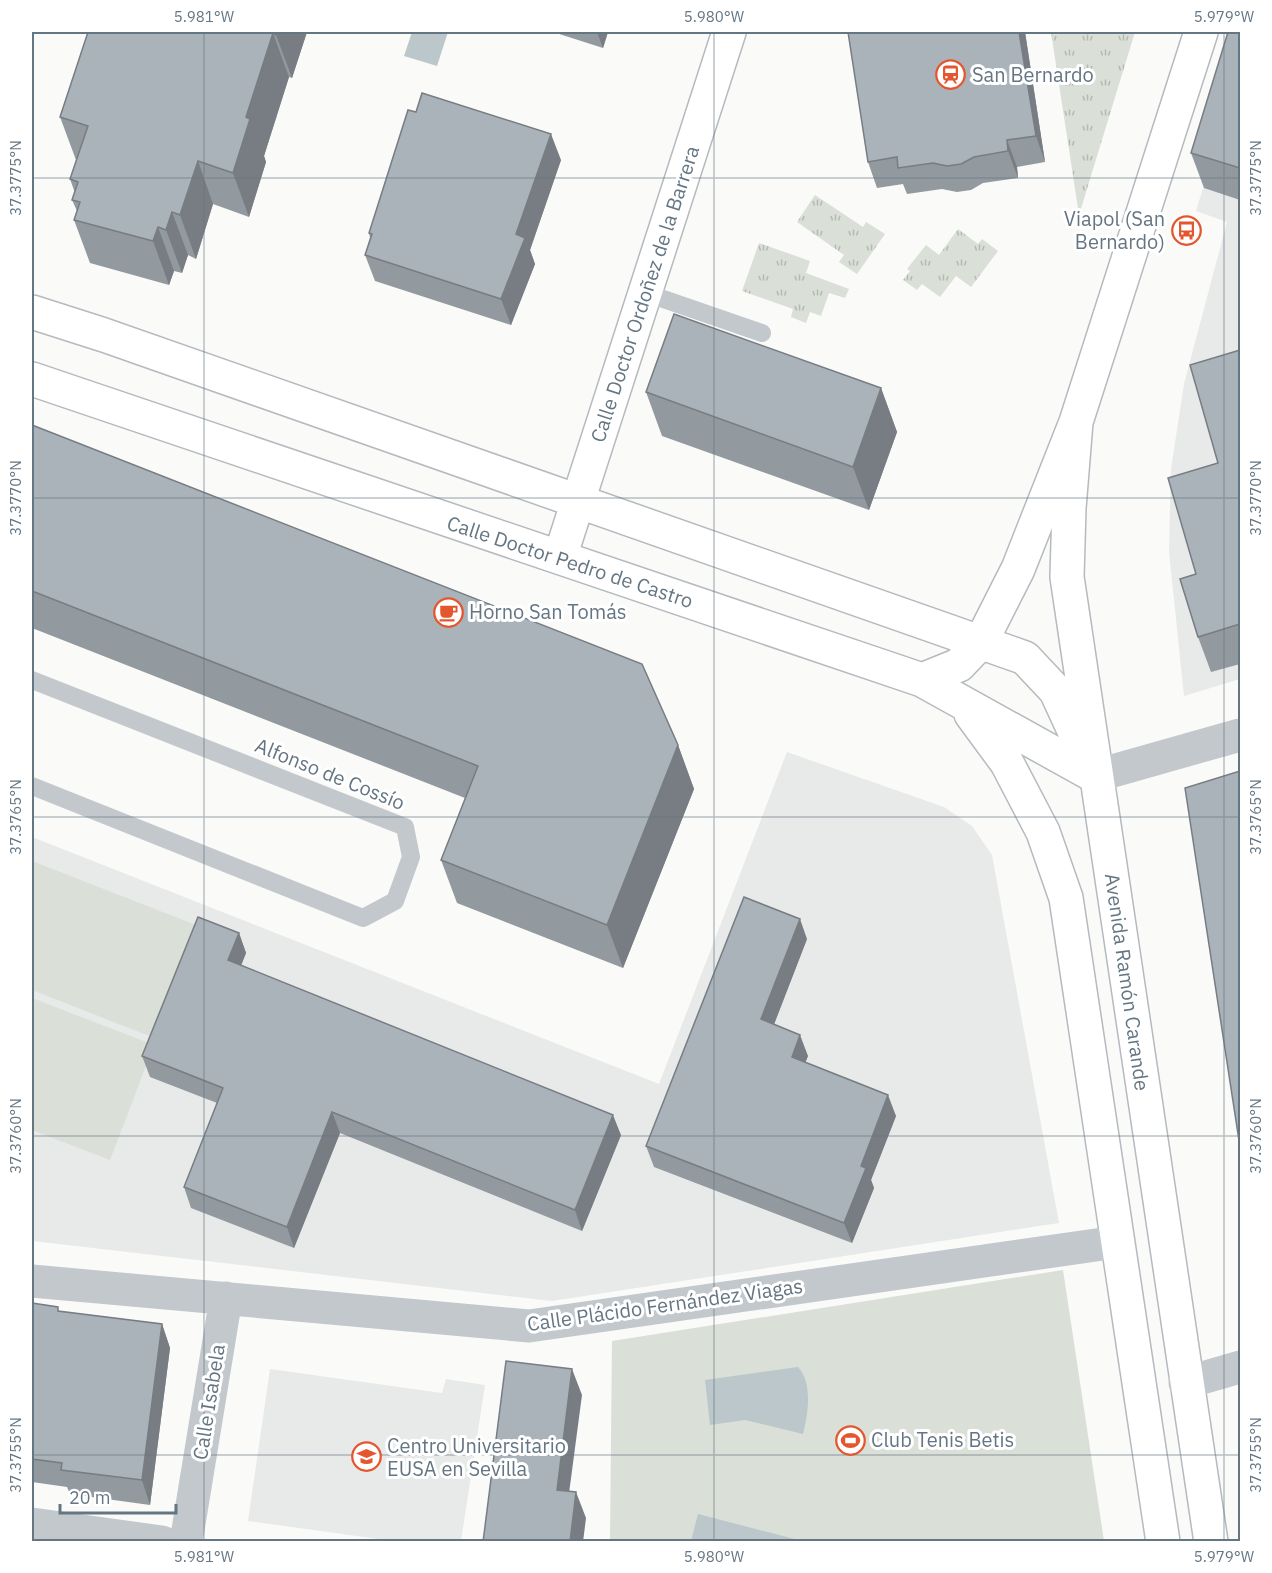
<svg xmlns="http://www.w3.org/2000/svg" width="1272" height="1573" font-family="'IBM Plex Sans',sans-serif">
<defs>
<pattern id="grass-tufts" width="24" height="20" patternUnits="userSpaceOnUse" patternTransform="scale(1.5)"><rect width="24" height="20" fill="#dadfd7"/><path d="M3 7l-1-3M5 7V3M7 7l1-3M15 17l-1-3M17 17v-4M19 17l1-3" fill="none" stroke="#b4b9b4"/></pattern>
</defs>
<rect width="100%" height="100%" fill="#fafaf8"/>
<!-- built -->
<path fill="#e8e9e9" d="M1240,67V679L1184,696L1169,552L1171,469L1184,384L1227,222L1196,211Z
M787,752L944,807L972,826L992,855L1059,1223L552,1301L32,1241V837L659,1084Z
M270,1369L442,1393L446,1379L485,1385L461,1541H393L248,1521Z"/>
<!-- grass -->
<path fill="url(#grass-tufts)" d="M1051,32H1135L1079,215Z
M815,195L863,227L866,222L885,234L857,274L839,262L844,255L797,222Z
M958,229L978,244L982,239L998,251L971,287L956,276L940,297L922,284L917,290L903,280L910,271L907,269L926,245L939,255Z
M759,243L810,261L806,273L849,289L845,298L829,293L821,316L810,312L806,323L791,317L793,309L742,291Z"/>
<!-- garden -->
<path fill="#dadfd7" d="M32,861L201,927L157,1039L32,990Z
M32,998L154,1045L110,1160L32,1130Z
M1063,1270L1104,1541L610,1542L612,1341Z"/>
<!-- water -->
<path fill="#bbc7cb" d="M412,32H448L437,66L404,56Z
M798,1367C813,1383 808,1414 803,1434L745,1420L710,1425L705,1380Z
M698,1514L802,1541H691Z"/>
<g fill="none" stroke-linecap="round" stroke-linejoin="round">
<defs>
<path id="primary" d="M32,312L104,335L1025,658L1056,691L1095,776
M32,379L922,680L1095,776
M1076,422L1069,508L1067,577L1211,1542
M560,557L729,32
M922,680L959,665L981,642L1018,569L1076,422L1201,32
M971,714L1007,763L1043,832L1066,898L1163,1542"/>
</defs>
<!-- primary casing -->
<use href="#primary" stroke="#b5babe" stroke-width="36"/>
<!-- service -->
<path stroke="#c3c8cc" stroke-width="18" d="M646,293L762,333
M32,680L405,827L411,857L395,901L363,918L32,786"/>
<!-- minor -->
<path stroke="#c3c8cc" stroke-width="33" d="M32,1281L529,1326L1117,1242
M1185,1383L1240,1367
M32,1524L162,1542
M186,1542L226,1298"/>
<!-- tertiary -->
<path stroke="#c3c8cc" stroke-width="33" d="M1095,776L1240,735"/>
<!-- primary -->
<use href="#primary" stroke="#fff" stroke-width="33"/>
</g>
<!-- wall -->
<path fill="#929a9f" d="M88,32H307L292,78L289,77L264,156L266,162L249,217L213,204L196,259L188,255L182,273L174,271L169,285L90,263L74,220L77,211L72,200L75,193L70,179L76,160L60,117Z
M553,32H608L603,48Z
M848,32H1025L1045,162L1017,167L1018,178L983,183L971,190L957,192L942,189L907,194L903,184L877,188L868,162Z
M1240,32V200L1204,188L1191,153Z
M561,160L530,250L535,264L511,325L375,281L365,255L370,238L369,233Z
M1240,350V664L1211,672L1198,637L1218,463Z
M881,388L897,432L869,510L662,436L646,392Z
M32,425L678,745L694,789L623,968L457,903L441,860L465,798L32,628Z
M239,933L246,953L241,965L621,1135L582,1231L340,1133L294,1248L191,1208L184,1187L217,1103L150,1077L142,1056Z
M807,939L774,1024L808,1056L805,1063L896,1116L871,1180L874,1188L852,1243L654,1167L646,1146Z
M32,1303L59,1311L162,1324L170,1348L150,1505L70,1494L67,1487L32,1482Z"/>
<!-- shaded-wall -->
<path fill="#777d82" d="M277,32H307L292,78L276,35Z
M597,32H608L603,48Z
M1019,32H1025L1045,162L1036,136Z
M273,33L289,77L264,156L266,162L249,217L233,173L246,117Z
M551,134L561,160L530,250L535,264L511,325L501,299L516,234Z
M1007,140L1017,167L1018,178L1008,151Z
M198,161L213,204L196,259L180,215Z
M172,212L188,255L182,273L166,230Z
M158,227L174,271L169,285L153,241Z
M881,388L897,432L869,510L853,467Z
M678,745L694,789L623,968L607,925Z
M800,919L807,939L768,1040L761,1019Z
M239,933L246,953L235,981L228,960Z
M800,1035L808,1056L799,1078L792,1057Z
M888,1095L896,1116L871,1180L874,1188L852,1243L844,1223L861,1166Z
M332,1112L340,1133L294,1248L287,1227Z
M613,1115L621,1135L582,1231L575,1210Z
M162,1324L170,1348L150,1505L142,1480Z
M572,1369L582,1395L566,1516L557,1490Z
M576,1492L586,1518L583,1542H570Z"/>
<!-- building -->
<path fill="#aab3b9" stroke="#777d82" stroke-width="1.5" d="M88,32H277L276,35L273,33L246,117L250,119L233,173L198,161L180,215L172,212L166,230L158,227L153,241L74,220L80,202L72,200L78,182L70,179L88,126L60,117Z
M848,32H1019L1036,136L1007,140L1008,151L974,157L961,164L947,166L933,163L898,168L897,157L868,162Z
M1228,32H1240V168L1191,153Z
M422,93L551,134L516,234L525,238L501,299L365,255L372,234L369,233L408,110L416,112Z
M674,314L881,388L853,467L646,392Z
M1240,350V624L1198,637L1180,579L1196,574L1168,478L1218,463L1190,365Z
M32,425L642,664L678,745L607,925L441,860L478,766L32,591Z
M1240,771V1147L1185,788Z
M744,897L800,919L761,1019L800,1035L792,1057L888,1095L861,1166L866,1168L844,1223L646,1146Z
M198,917L239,933L228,960L613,1115L575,1210L332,1112L287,1227L184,1187L223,1088L142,1056Z
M32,1303L58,1307V1311L162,1324L142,1480L61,1470L62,1463L32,1459Z
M506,1361L572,1369L557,1490L576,1492L570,1542H483Z"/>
<!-- ticks -->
<path fill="none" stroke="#657683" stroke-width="1.5" stroke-opacity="0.45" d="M204,32V1542M714,32V1542M1224,32V1542M32,178H1240M32,498H1240M32,817H1240M32,1136H1240M32,1455H1240"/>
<!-- icons -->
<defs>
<symbol id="station-ring" viewBox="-11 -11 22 22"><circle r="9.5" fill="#fff" stroke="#e4572e" stroke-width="1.5"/><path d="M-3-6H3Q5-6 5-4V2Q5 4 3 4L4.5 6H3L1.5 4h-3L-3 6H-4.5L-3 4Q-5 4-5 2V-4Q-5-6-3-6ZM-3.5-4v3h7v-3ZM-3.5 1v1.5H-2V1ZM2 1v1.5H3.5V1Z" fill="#e4572e"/></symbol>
<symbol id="bus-ring" viewBox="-11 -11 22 22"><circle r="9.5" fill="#fff" stroke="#e4572e" stroke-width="1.5"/><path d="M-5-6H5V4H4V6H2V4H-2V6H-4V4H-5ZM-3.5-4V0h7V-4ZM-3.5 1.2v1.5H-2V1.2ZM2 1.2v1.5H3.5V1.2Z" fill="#e4572e"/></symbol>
<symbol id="cafe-ring" viewBox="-11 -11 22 22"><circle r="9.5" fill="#fff" stroke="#e4572e" stroke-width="1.5"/><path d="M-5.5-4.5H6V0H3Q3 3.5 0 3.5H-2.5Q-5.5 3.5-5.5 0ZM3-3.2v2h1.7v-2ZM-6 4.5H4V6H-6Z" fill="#e4572e"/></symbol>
<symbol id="stadium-ring" viewBox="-11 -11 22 22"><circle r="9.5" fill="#fff" stroke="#e4572e" stroke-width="1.5"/><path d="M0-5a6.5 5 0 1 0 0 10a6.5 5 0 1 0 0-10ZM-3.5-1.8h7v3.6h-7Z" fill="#e4572e"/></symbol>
<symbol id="university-ring" viewBox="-11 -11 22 22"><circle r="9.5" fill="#fff" stroke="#e4572e" stroke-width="1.5"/><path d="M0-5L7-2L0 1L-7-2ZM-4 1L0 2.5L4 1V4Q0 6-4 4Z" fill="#e4572e"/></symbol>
</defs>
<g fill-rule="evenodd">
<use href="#station-ring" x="934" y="58" width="33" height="33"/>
<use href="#bus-ring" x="1170" y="214" width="33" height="33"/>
<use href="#cafe-ring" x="432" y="596" width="33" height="33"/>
<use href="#stadium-ring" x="834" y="1424" width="33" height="33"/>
<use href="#university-ring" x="350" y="1440" width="33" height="33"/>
</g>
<g text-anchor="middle" stroke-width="6" stroke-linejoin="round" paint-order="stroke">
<!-- poi labels -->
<g font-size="20" fill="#657683" stroke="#fff" text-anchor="start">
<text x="972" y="82">San Bernardo</text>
<text x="1165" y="226" text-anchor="end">Viapol (San<tspan x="1165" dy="23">Bernardo)</tspan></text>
<text x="469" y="619">Horno San Tomás</text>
<text x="871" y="1447">Club Tenis Betis</text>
<text x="387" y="1453">Centro Universitario<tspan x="387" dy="23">EUSA en Sevilla</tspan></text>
</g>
<!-- street labels -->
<g font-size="20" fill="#657683" stroke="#fff">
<text transform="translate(645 294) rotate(-72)" y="7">Calle Doctor Ordoñez de la Barrera</text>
<text transform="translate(570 562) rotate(18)" y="7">Calle Doctor Pedro de Castro</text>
<text transform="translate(330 774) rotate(22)" y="7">Alfonso de Cossío</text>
<text transform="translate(1127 982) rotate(82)" y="7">Avenida Ramón Carande</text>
<text transform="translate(665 1305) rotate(-8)" y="7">Calle Plácido Fernández Viagas</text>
<text transform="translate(209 1402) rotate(-81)" y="7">Calle Isabela</text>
</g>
</g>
<!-- border -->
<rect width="1272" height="1573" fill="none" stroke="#ffffff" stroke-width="66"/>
<!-- scale -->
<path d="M60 1504v9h116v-9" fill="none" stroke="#657683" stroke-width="3"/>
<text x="69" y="1504" font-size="18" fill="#657683" stroke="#ffffff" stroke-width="4.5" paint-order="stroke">20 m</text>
<rect x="33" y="33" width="1206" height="1507" fill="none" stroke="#657683" stroke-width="2"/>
<g font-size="15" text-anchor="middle" fill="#657683">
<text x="204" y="22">5.981°W</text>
<text x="714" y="22">5.980°W</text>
<text x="1224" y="22">5.979°W</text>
<text transform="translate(16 178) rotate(-90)" y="5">37.3775°N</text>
<text transform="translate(1256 178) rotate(-90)" y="5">37.3775°N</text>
<text transform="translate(16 498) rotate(-90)" y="5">37.3770°N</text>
<text transform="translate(1256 498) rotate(-90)" y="5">37.3770°N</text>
<text transform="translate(16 817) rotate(-90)" y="5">37.3765°N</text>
<text transform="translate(1256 817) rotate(-90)" y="5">37.3765°N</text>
<text transform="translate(16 1136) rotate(-90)" y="5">37.3760°N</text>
<text transform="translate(1256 1136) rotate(-90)" y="5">37.3760°N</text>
<text transform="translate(16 1455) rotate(-90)" y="5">37.3755°N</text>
<text transform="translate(1256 1455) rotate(-90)" y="5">37.3755°N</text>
<text x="204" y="1562">5.981°W</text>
<text x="714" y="1562">5.980°W</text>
<text x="1224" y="1562">5.979°W</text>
</g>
</svg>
